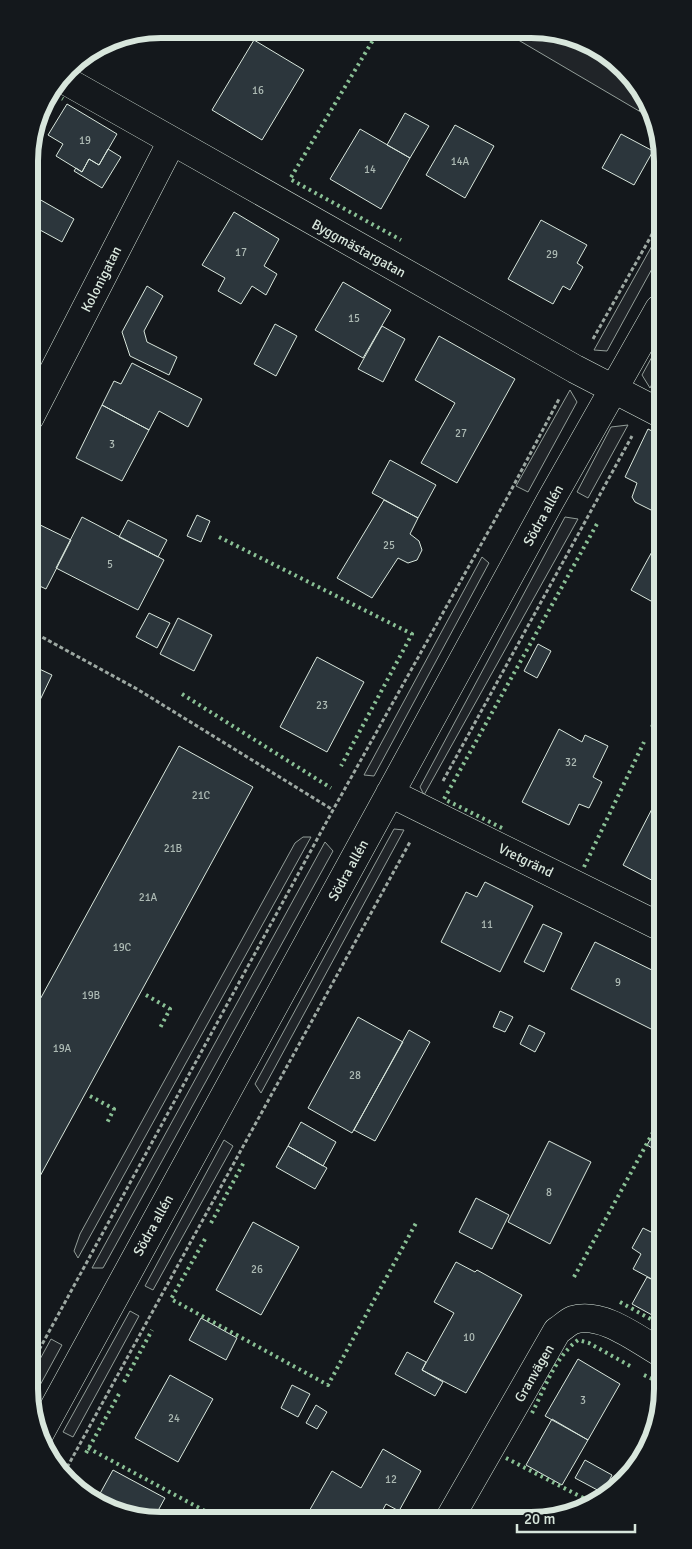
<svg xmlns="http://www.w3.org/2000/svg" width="692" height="1549" font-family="Signika,sans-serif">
<rect width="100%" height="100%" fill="#14181c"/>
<!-- green -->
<path fill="#202428" stroke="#939e99" d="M503,31H557L618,62L656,121Z
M658,235L659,256L607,351L594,350Z
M659,344V370L650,388L642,375Z
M570,390L577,402L528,492L516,486Z
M628,425L588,498L577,492L611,427Z
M565,517L578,519L424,795L420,787Z
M482,557L489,563L374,776L364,775Z
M394,829L404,830L261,1093L255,1084Z
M303,837H311L78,1258L74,1251L80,1234L295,843Z
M325,842L333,851L103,1268H92Z
M224,1140L233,1146L153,1290L145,1286Z
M130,1311L139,1316L73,1437L63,1432Z
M51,1339L62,1345L33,1398V1372Z"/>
<!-- building -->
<path fill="#2c363c" stroke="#d8e6dc" d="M254,40L304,70L262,140L212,110Z
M67,104L117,134L99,165L89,159L82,172L56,156L63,144L48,135Z
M405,113L429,126L410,158L387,145Z
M455,125L494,146L465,198L426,175Z
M360,129L410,158L381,209L330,179Z
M621,134L653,151L634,185L602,168Z
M108,149L121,157L102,188L74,171L76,168L82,172L89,159L99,165Z
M32,195L74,219L62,242L29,224V200Z
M234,212L279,239L264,266L277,274L266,295L252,286L241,304L218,291L225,278L202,265Z
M541,220L587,245L577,263L583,267L570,290L563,286L553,304L508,279Z
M343,282L391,310L363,358L315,330Z
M147,286L163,296L144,331L147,342L177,357L169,375L130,356L122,332Z
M275,324L297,336L276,376L254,364Z
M382,326L405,339L383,382L358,369Z
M439,336L515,379L457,483L421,463L455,403L415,380Z
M132,363L202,399L188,427L159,411L149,430L102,405L114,381L121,384Z
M102,405L149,430L122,481L76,458Z
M648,429L660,435V504L651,510L635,502L632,497L637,483L625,477Z
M390,460L436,485L418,518L372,493Z
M384,500L418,518L410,534L419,541L422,550L417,560L408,563L398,558L372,598L337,578Z
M197,515L210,521L201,542L187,536Z
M82,517L164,560L138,610L56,568Z
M128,520L167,540L158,557L119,537Z
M32,521L71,540L46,589L31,582L30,526Z
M660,537V606L631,590Z
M149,613L170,623L157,648L136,637Z
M178,618L212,635L194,671L160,654Z
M538,644L551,651L537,678L524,671Z
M317,657L364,682L327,752L280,727Z
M31,665L52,675L31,719Z
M559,729L582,742L585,735L608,746L593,777L602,782L589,808L579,804L569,825L522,802Z
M179,746L253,787L33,1189L32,1014Z
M655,803L661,806V885L623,865Z
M485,882L533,906L500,972L441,942L466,892L477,897Z
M543,924L562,933L544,972L524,962Z
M595,942L662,975V1028L659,1033L571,989Z
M500,1011L513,1017L505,1032L493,1027Z
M358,1017L403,1042L352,1133L308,1108Z
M529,1025L545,1033L535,1052L520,1044Z
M409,1030L430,1042L375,1141L354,1130Z
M662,1040V1060L654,1056Z
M301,1122L336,1142L323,1166L288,1146Z
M654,1133L662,1138V1154L647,1145Z
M549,1141L591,1162L550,1244L508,1222Z
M288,1146L327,1168L315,1189L276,1167Z
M476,1198L509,1215L492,1249L459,1232Z
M662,1215L663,1285L633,1269L641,1254L632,1248L643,1228L653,1233Z
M253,1222L299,1247L261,1315L216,1290Z
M456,1262L475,1272L477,1270L522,1295L466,1393L422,1370L454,1313L434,1302Z
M647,1277L663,1285V1321L632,1304Z
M201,1318L237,1338L226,1360L189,1340Z
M407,1352L426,1362L422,1370L443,1382L435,1396L395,1374Z
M578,1359L620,1384L588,1440L545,1416Z
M170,1375L213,1399L178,1462L135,1438Z
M292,1385L310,1394L298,1417L281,1408Z
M316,1405L327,1412L317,1429L306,1423Z
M552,1419L588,1440L562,1485L526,1465Z
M383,1449L421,1471L399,1511L386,1504L379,1517H315L308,1513L332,1471L361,1488Z
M585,1460L612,1475L603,1493L575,1478Z
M113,1470L165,1498L154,1518H135L97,1499Z"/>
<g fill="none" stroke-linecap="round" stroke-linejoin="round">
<defs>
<path id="minor" d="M61,78L575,369L660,413
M30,417L172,141
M390,793L661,927
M40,1433L549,503L659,309
M451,1516L557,1331C562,1328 568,1322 573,1320C603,1311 638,1340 663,1354"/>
</defs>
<!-- minor casing -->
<use href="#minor" stroke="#d8e6dc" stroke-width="29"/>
<!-- path -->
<path stroke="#9da8a2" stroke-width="3" stroke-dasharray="4 2.5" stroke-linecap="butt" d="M593,339L659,222
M31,631L137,689L333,810
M443,781L632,436
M33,1361L333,810L507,498L559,399
M64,1473L410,842"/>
<!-- minor -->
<use href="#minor" stroke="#14181c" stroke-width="28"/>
<!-- hedge -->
<path stroke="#8ac095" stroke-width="4" stroke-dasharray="2.5 4" stroke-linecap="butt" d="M379,30L290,179L401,240
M51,92L63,99
M219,537L412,634L341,766
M182,694L331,788
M652,727L661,707
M502,828L444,799L598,522
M584,867L644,742
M146,995L170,1009L160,1028
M90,1096L114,1109L107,1123
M211,1223L244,1162
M205,1239L171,1299L328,1385L416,1223
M574,1277L657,1125L662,1127
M620,1302L663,1326
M644,1375L663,1384
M124,1382L152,1330
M532,1413C545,1388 555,1357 578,1340L589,1343L632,1367
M88,1448L216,1517
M86,1453L119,1394
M506,1458L589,1501"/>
<!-- fence -->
<path stroke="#d8e6dc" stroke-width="1" stroke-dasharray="6 2.5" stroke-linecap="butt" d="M639,111L644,103"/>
</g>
<g text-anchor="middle" stroke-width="4" stroke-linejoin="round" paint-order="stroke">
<!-- number labels -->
<g font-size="11" fill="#adbab4">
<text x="258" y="94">16</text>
<text x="85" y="144">19</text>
<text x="460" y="165">14A</text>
<text x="370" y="173">14</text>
<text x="241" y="256">17</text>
<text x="552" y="258">29</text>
<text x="354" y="322">15</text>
<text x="461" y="437">27</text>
<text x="112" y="448">3</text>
<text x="389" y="549">25</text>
<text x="110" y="568">5</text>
<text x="322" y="709">23</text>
<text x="571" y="766">32</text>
<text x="201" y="799">21C</text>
<text x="173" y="852">21B</text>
<text x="148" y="901">21A</text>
<text x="487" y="928">11</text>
<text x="122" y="951">19C</text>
<text x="618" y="986">9</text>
<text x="91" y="999">19B</text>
<text x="62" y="1052">19A</text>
<text x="355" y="1079">28</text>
<text x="549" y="1196">8</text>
<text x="257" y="1273">26</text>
<text x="469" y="1341">10</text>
<text x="583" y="1404">3</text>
<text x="174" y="1422">24</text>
<text x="391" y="1483">12</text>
</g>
<!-- street labels -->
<g font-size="14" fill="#d8e6dc" stroke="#14181c">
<text transform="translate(359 248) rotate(29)" y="5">Byggmästargatan</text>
<text transform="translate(101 279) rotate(-63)" y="5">Kolonigatan</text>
<text transform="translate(543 515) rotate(-61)" y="5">Södra allén</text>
<text transform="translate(526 860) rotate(26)" y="5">Vretgränd</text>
<text transform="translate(348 870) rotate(-61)" y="5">Södra allén</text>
<text transform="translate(153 1225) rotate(-61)" y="5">Södra allén</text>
<text transform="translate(534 1373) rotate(-60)" y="5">Granvägen</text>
</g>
</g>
<!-- crop -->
<path d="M0 0H692V1549H0ZM161 38H531A123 123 0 0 1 654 161V1389A123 123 0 0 1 531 1512H161A123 123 0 0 1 38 1389V161A123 123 0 0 1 161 38Z" fill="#14181c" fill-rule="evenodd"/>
<path fill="none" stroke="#d8e6dc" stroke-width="6" d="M161 38H531A123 123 0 0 1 654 161V1389A123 123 0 0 1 531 1512H161A123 123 0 0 1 38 1389V161A123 123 0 0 1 161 38Z"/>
<!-- scale -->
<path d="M517 1524v8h118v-8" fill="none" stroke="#d8e6dc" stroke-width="2.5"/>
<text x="524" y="1524" font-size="15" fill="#d8e6dc" stroke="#14181c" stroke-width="4" paint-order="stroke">20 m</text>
</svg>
